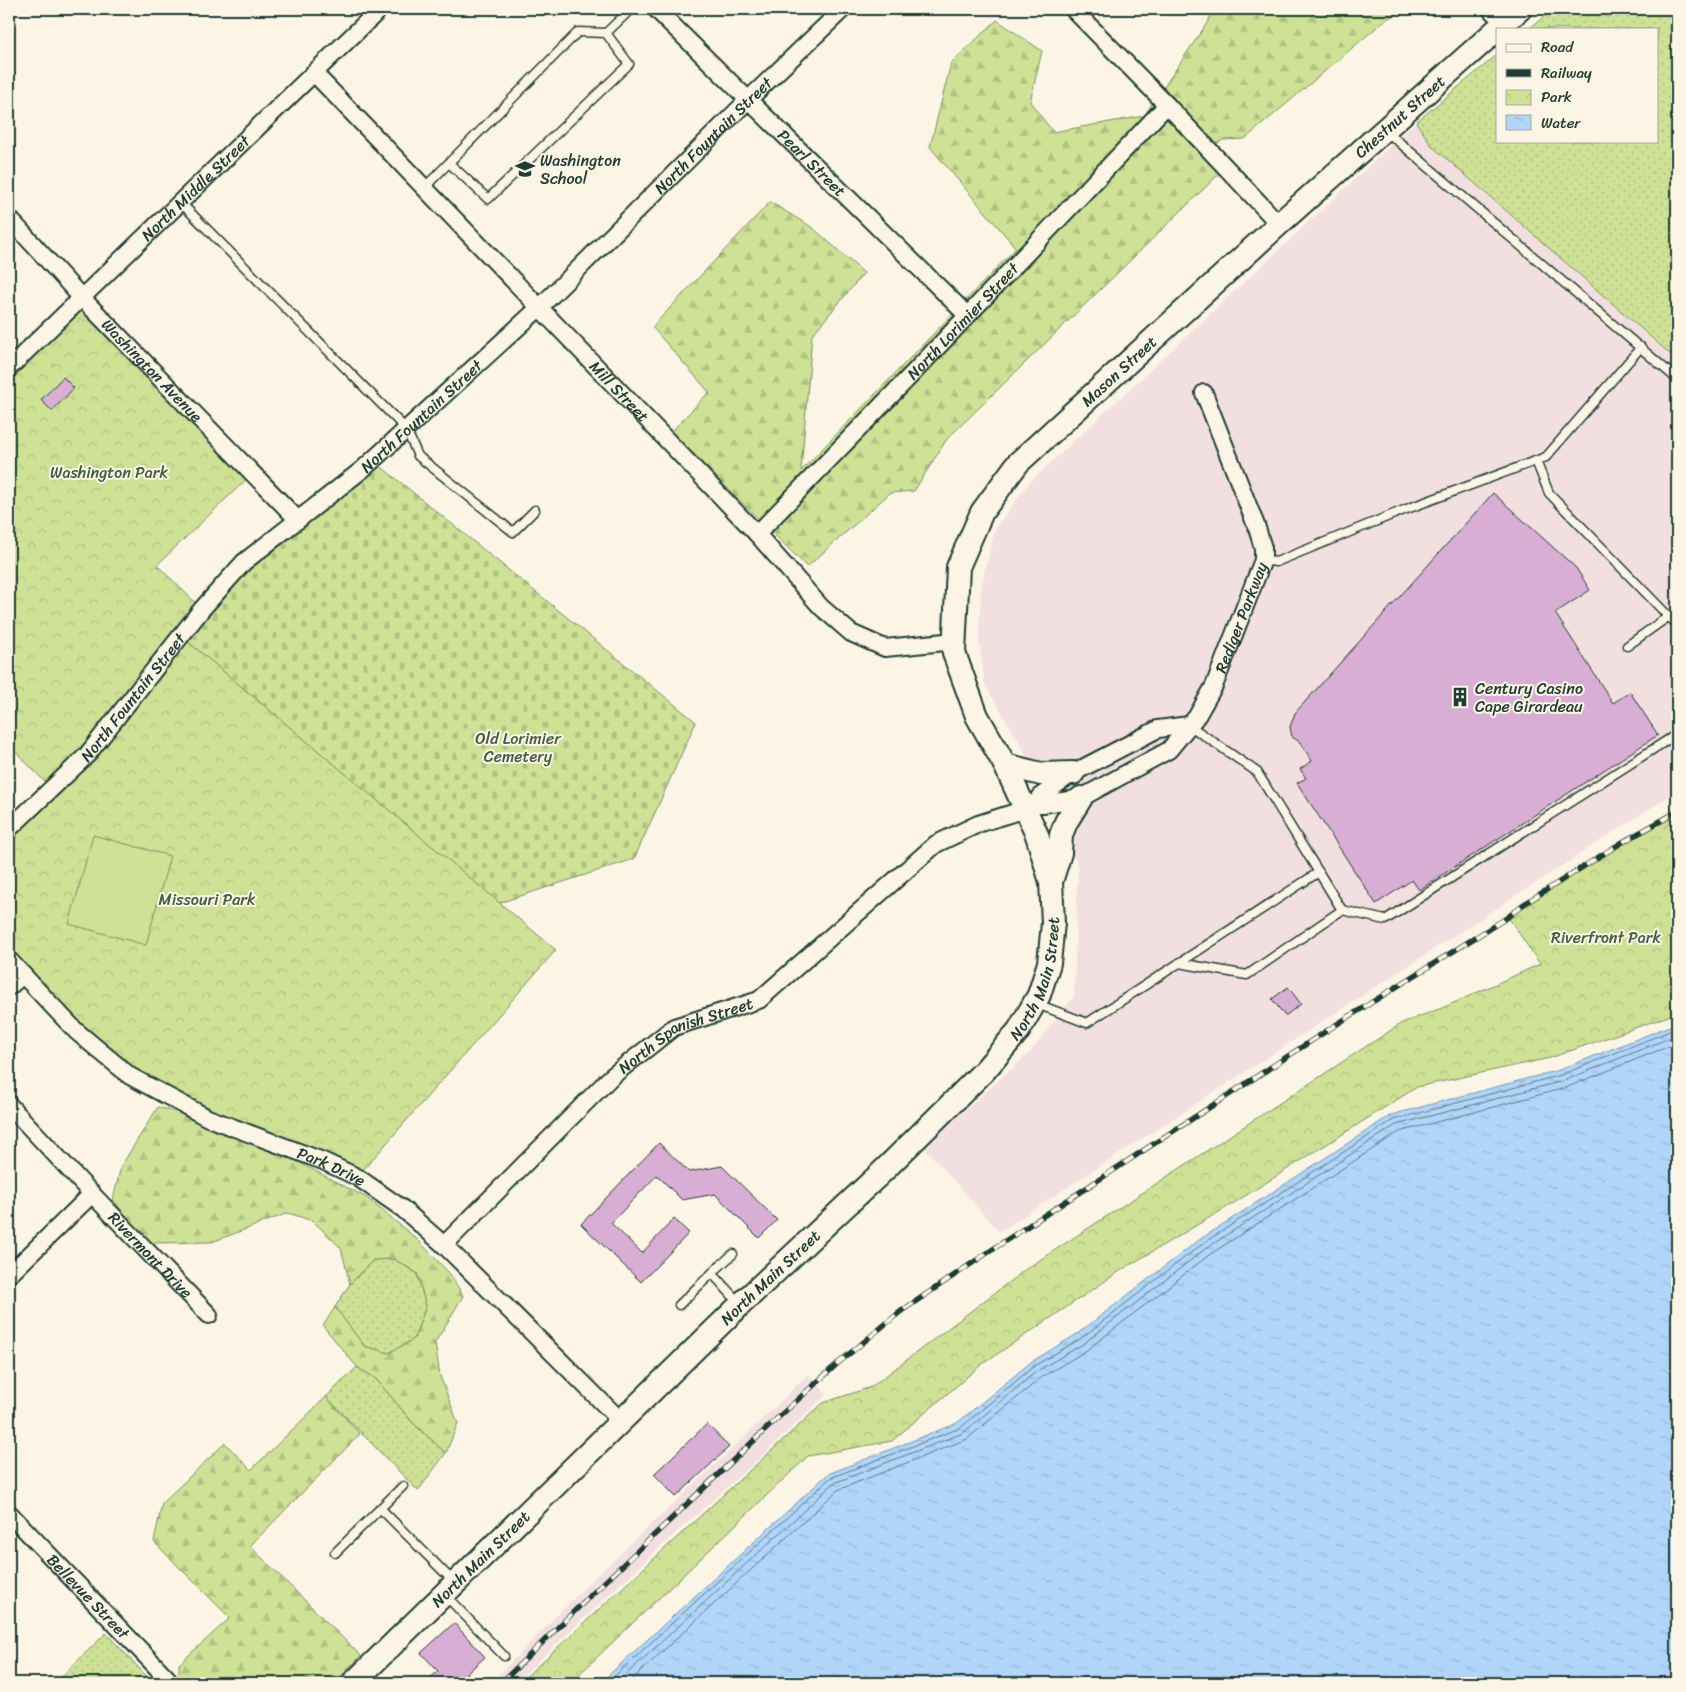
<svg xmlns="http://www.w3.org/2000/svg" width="1686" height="1692" font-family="Sriracha,sans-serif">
<defs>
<pattern id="grass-dots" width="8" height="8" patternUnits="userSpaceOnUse" patternTransform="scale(1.25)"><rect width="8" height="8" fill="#cee195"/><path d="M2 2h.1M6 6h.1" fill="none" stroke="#b0c281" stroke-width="1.8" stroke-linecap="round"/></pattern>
<pattern id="forest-firs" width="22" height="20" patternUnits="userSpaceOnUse" patternTransform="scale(1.25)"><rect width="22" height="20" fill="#cee195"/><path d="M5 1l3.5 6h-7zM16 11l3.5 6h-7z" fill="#b0c281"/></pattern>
<pattern id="cemetery-stones" width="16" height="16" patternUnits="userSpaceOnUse" patternTransform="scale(1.25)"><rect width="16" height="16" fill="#cee195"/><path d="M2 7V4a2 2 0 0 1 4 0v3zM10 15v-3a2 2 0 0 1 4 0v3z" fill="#b0c281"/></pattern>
<pattern id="park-crowns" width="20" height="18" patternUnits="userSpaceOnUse" patternTransform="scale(1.25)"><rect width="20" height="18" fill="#cee195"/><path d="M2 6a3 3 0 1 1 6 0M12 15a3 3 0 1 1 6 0" fill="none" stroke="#b0c281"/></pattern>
<pattern id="water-ripples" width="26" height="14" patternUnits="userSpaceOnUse" patternTransform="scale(1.25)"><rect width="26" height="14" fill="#b0d5f9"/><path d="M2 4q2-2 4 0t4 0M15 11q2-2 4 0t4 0" fill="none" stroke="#97b8d6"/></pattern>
</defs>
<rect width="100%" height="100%" fill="#fcf5e5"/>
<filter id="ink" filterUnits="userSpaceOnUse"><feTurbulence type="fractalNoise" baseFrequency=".02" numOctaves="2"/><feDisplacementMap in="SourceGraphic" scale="10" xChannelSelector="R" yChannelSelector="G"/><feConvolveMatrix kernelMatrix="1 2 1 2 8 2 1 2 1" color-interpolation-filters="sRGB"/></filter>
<g filter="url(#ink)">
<!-- built -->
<path fill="#f2e0e0" d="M1416,122L1432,146L1677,360V791L999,1232L924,1147L1030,1052L1074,996L1078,866L1020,743L985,685L979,639L981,587L995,529L1030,482Z
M808,1374L827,1394L761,1457L658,1549L515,1683H490L597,1575L734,1447Z"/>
<!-- grass -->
<path fill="url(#grass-dots)" stroke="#768f64" d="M1553,9H1677V360L1432,146L1416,122L1497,55V141H1657V29H1529Z
M394,1259L417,1273L426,1306L414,1339L389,1353L364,1346L335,1307L350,1284L373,1260Z
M357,1367L376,1379L414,1424L446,1453L418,1491L326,1397Z
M106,1633L153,1683H54H55Z"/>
<!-- forest -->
<path fill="url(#forest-firs)" stroke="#768f64" d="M1214,9H1404L1384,21L1245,139L1223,140L1214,145L1164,87L1207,23Z
M997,20L1042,51L1030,102L1053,132L1144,116L1152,104L1219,174L947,439L914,491L890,493L807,567L671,432L709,392L652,327L770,202L813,228L864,273L812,335L801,471L1016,248L930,147L951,63Z
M158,1107L191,1116L285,1155L367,1198L418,1240L451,1275L463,1296L435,1343L440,1376L458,1423L446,1453L414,1424L376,1379L357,1367L323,1326L335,1307L364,1346L389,1353L414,1339L426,1306L417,1273L394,1259L373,1260L350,1284L341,1248L313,1221L288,1213L212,1242L153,1243L145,1239L113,1200L121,1166Z
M326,1397L360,1434L250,1546L361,1656L334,1683H167L179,1673V1664L230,1618L154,1542L162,1503L225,1443L251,1470Z"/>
<!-- cemetery -->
<path fill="url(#cemetery-stones)" stroke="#768f64" d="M373,460L696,722L634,859L499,903L181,636L244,562Z"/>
<!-- park -->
<path fill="url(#park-crowns)" stroke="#768f64" d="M81,297L252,474L157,565L202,609L181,636L556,950L357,1177L130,1076L9,960V829L51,788L9,745V368Z
M1677,812V1013L1550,1058L1417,1087L1234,1203L1123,1269L981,1365L892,1441L808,1456L570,1683H519L823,1403L871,1387L1026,1269L1402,1023L1447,1006L1540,964L1508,917L1521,906L1621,843Z"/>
<!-- pitch -->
<path fill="#cee195" stroke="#768f64" d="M93,835L170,856L146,945L69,924Z"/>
<!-- water -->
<path fill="url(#water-ripples)" stroke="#7698aa" d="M1677,1023V1683H600L828,1474L957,1423L1031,1362L1077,1334L1199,1240L1391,1115L1559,1070Z"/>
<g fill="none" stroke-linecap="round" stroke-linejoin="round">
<!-- shore -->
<path stroke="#597a83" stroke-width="1" d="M607,1683L830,1478L960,1428L1034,1366L1080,1339L1202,1244L1393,1120L1561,1075L1677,1028
M617,1683L834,1483L963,1433L1037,1371L1083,1344L1205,1249L1396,1125L1563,1081L1677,1035
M628,1683L838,1490L967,1439L1042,1377L1087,1350L1209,1255L1399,1132L1565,1088L1677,1043"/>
</g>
<!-- building -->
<path fill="#d9aed4" stroke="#1f3d34" d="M63,377L74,388L52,411L41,400Z
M1493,493L1576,568L1590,590L1555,613L1613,703L1630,692L1658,735L1419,890L1412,880L1376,904L1297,783L1306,778L1300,769L1312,761L1300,742L1292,737L1290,727L1295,713Z
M1288,987L1301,1004L1285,1016L1272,999Z
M659,1143L689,1172L722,1166L777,1220L759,1238L715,1194L682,1200L657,1175L611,1223L642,1253L674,1219L689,1233L641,1282L581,1224Z
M707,1424L729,1447L676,1497L654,1474Z
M454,1623L485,1657L456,1683H425L438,1671L421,1653Z"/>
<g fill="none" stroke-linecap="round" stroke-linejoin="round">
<defs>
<path id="service" d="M1386,131L1677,379
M449,163L488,199L629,64L606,33
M424,188L578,32L606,33L631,9
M180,202L406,429L418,456L513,532L535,510
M1536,461L1549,493L1677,625
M1263,560L1276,562L1404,510L1546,457L1641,347
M1627,646L1669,616
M1189,725L1257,772L1342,910L1385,920L1677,734
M1179,963L1247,975L1342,910
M1037,1004L1087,1023L1319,872
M712,1273L733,1254
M679,1305L712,1273L739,1303
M380,1508L454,1582
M335,1553L403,1486
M446,1596L504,1656"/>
<g id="minor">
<path id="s1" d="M656,9L967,315"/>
<path d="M1073,9L1167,105L1279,224"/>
<path id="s2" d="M314,73L757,534L821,607L851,633L885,648L955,641"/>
<path id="s3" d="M9,218L81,297L298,520"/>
<path id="s4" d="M9,368L380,9"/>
<path id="s5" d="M757,534L914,372L1167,105"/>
<path id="s6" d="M1035,804H1045L1081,798L1169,750L1197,716L1214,686L1263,560V548L1257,528L1204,393"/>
<path id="s7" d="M9,829L87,755L202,609L244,562L363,469L539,308L749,99L843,9"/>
<path id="s8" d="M9,960L76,1031L130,1076L208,1118L323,1161L357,1177L403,1209L444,1245L622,1422"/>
<path d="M9,987L23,975"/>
<path id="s9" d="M9,1105L92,1194L209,1315"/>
<path id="s10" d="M444,1245L611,1077L674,1027L759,1000L936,844L978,824L1025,809L1035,804L1042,795L1073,773L1158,729L1189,725"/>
<path d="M9,1275L92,1194"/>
<path id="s11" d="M9,1513L168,1679"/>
</g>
<path id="tertiary" d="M1493,9L1505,21"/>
<g id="secondary">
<path d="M1005,765L1041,774L1073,773"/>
<path d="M1051,882L1060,853L1061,835L1066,822L1081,798"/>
<path id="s12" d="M353,1683L741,1304L883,1171L953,1102L985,1070L1019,1030L1039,995L1049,963L1053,923L1051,882L1037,835L1005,765L977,716L954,653L958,567L982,512L1018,463L1279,224L1520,9"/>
</g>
</defs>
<!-- service casing -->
<use href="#service" stroke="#1f3d34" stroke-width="11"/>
<!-- minor casing -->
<use href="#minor" stroke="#1f3d34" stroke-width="20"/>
<!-- tertiary casing -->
<use href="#tertiary" stroke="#1f3d34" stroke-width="24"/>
<!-- secondary casing -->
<use href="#secondary" stroke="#1f3d34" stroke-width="26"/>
<!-- service -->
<use href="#service" stroke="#fcf5e5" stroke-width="8"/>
<!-- minor -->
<use href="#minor" stroke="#fcf5e5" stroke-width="16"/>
<!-- tertiary -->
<use href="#tertiary" stroke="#fcf5e5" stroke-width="20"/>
<!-- secondary -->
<use href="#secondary" stroke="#fcf5e5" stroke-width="22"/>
<defs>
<path id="rail" d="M501,1683L592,1594L782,1414L837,1364L900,1312L999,1245L1334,1026L1508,917L1521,906L1621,843L1677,812"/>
</defs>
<!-- rail casing -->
<use href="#rail" stroke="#1f3d34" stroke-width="5.5"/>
<!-- rail -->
<use href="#rail" stroke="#fcf5e5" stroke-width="4" stroke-dasharray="11" stroke-linecap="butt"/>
</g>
</g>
<!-- icons -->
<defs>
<symbol id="school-bare" viewBox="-9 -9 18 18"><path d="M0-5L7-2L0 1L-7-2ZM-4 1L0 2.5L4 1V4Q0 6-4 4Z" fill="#1f3d34" stroke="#fcf5e5" stroke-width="2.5" paint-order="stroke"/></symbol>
<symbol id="building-bare" viewBox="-9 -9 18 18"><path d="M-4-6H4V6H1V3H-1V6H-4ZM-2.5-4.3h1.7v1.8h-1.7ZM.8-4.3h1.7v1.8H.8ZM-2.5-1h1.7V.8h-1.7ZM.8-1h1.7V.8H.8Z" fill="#1f3d34" stroke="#fcf5e5" stroke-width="2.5" paint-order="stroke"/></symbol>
</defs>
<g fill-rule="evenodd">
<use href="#school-bare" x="511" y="155" width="28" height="28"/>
<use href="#building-bare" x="1446" y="683" width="28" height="28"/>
</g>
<g text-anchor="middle" stroke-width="4" stroke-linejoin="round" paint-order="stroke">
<!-- street labels -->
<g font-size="16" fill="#1f3d34" stroke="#fcf5e5">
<text dy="6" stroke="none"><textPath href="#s12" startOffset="2060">Chestnut Street</textPath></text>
<text dy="6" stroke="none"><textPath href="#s7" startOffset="991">North Fountain Street</textPath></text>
<text dy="6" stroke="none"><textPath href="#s1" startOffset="219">Pearl Street</textPath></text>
<text dy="6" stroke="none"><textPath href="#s4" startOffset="259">North Middle Street</textPath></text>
<text dy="6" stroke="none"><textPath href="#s5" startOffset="296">North Lorimier Street</textPath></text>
<text dy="6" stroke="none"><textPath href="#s3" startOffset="209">Washington Avenue</textPath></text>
<text dy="6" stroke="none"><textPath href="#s12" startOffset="1681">Mason Street</textPath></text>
<text dy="6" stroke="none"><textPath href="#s2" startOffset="441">Mill Street</textPath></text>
<text dy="6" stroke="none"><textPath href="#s7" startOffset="586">North Fountain Street</textPath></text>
<text dy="6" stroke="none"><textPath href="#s6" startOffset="299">Rediger Parkway</textPath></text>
<text dy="6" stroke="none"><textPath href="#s7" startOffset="181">North Fountain Street</textPath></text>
<text dy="6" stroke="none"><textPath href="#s12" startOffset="988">North Main Street</textPath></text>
<text dy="6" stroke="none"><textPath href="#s10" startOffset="324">North Spanish Street</textPath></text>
<text dy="6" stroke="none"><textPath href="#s8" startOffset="389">Park Drive</textPath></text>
<text dy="6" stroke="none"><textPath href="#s9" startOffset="206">Rivermont Drive</textPath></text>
<text dy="6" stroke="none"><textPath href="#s12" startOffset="582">North Main Street</textPath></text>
<text dy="6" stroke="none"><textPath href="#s12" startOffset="178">North Main Street</textPath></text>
<text dy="6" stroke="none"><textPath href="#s11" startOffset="115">Bellevue Street</textPath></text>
</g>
<!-- poi labels -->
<g font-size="16" fill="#1f3d34" stroke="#fcf5e5" text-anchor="start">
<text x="540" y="166">Washington<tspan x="540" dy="18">School</tspan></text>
<text x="1475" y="694">Century Casino<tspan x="1475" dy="18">Cape Girardeau</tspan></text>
</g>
<!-- park labels -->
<g font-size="16" fill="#425e47" stroke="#fcf5e5">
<text x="109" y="478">Washington Park</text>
<text x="518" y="744">Old Lorimier<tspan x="518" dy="18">Cemetery</tspan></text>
<text x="207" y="905">Missouri Park</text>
<text x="1606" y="943">Riverfront Park</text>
</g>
</g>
<!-- margin -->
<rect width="1686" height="1692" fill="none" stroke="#fcf5e5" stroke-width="30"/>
<rect x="15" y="15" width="1656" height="1662" fill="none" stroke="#1f3d34" stroke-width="2" filter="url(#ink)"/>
<!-- legend -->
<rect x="1496" y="28" width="162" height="115" fill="#fcf5e5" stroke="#a4ab9e"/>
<rect x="1506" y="44" width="25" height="8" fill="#fcf5e5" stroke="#a4ab9e"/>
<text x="1541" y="52" font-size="15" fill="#1f3d34">Road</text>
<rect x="1506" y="69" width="25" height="8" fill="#1f3d34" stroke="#a4ab9e"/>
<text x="1541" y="78" font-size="15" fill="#1f3d34">Railway</text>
<rect x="1506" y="90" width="25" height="15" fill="url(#park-crowns)" stroke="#a4ab9e"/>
<text x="1541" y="102" font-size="15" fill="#1f3d34">Park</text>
<rect x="1506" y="115" width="25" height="15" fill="url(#water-ripples)" stroke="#a4ab9e"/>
<text x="1541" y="128" font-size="15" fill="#1f3d34">Water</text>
</svg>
